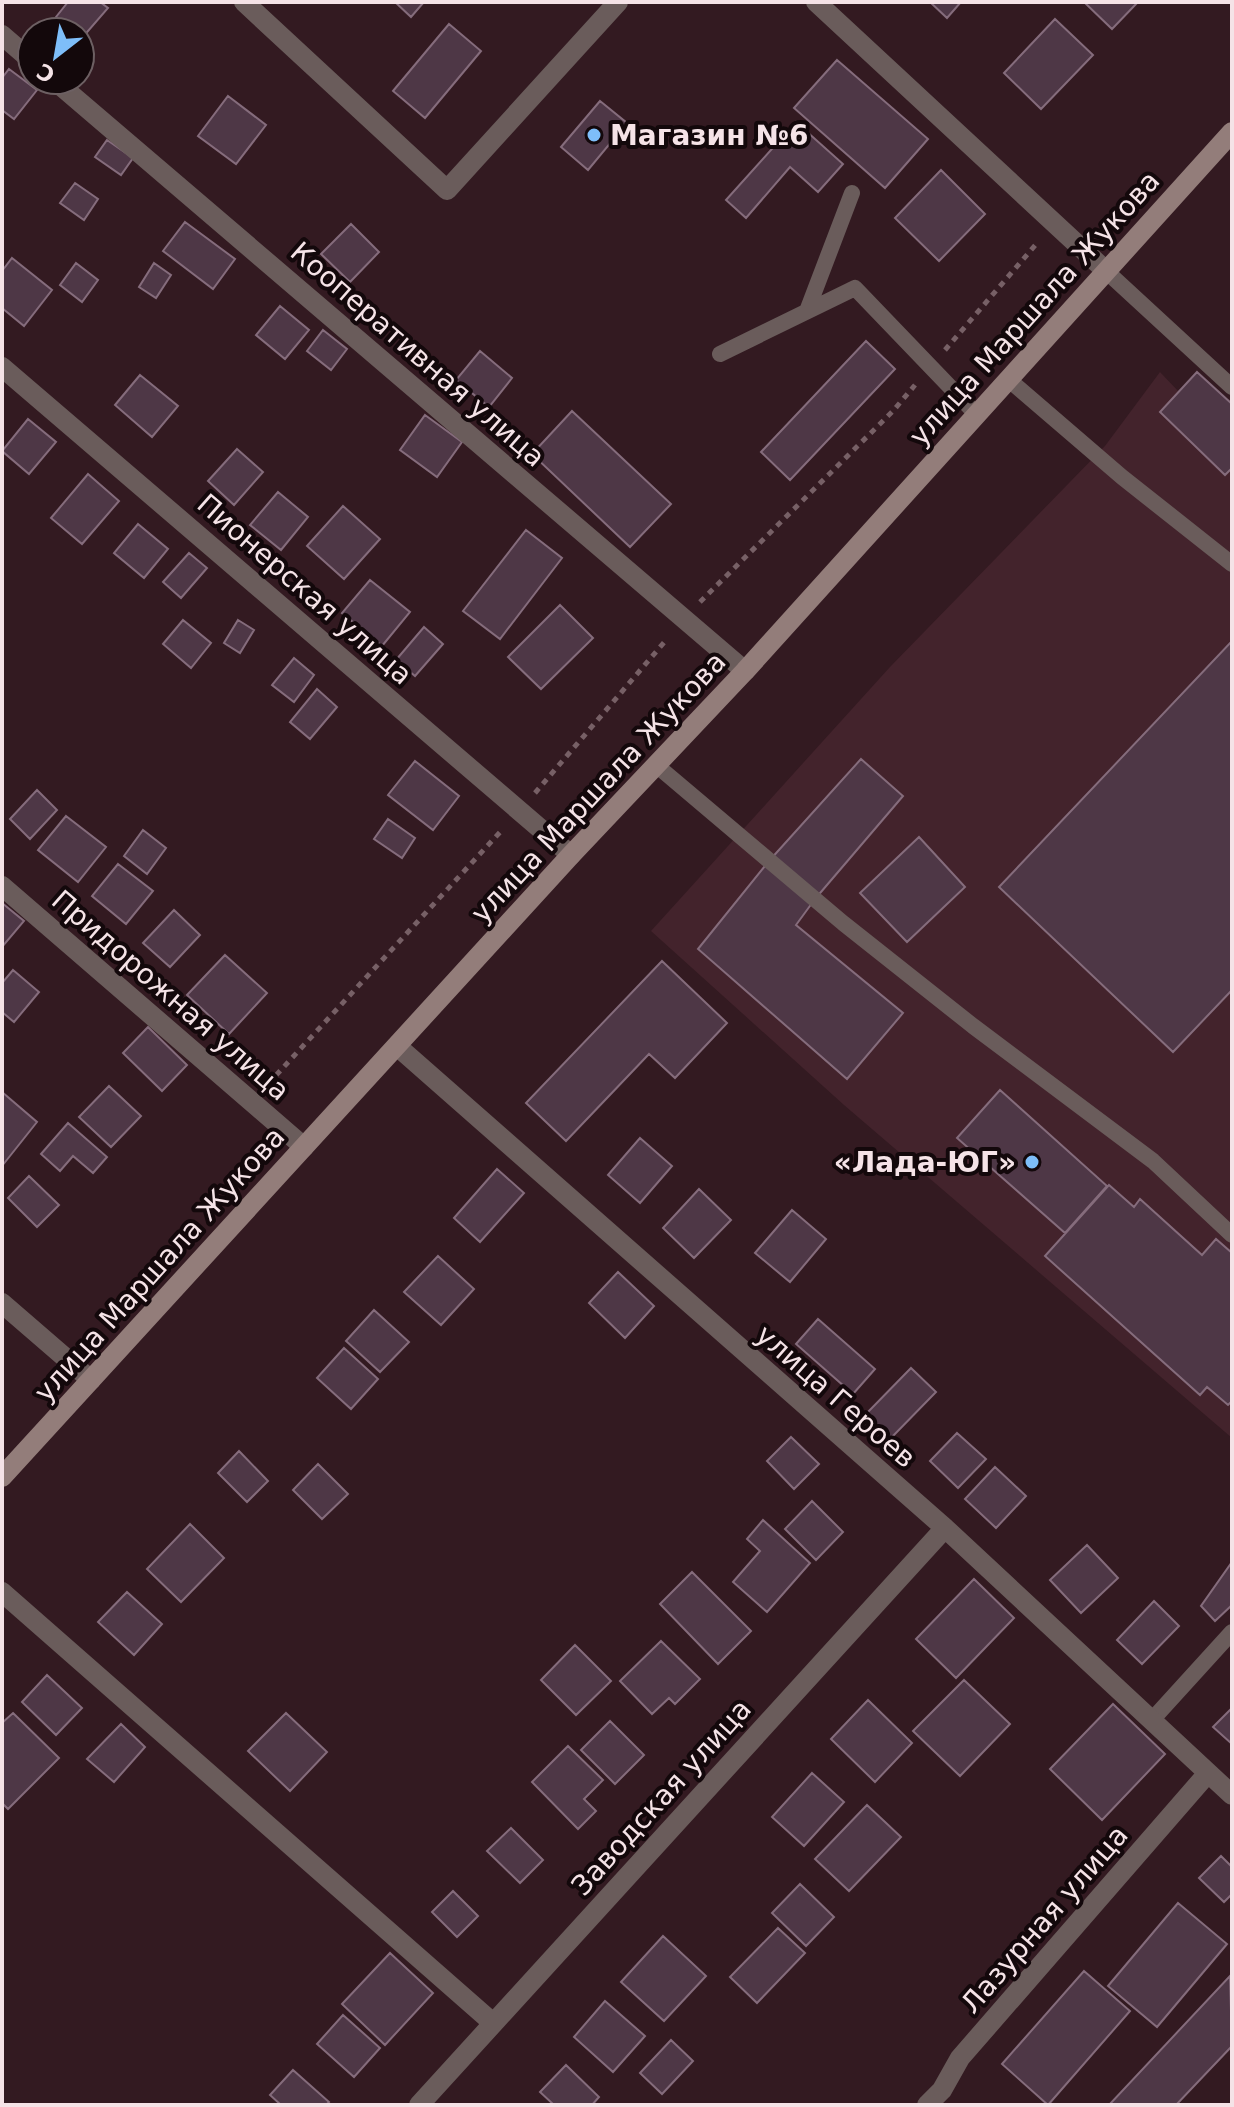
<svg xmlns="http://www.w3.org/2000/svg" width="1234" height="2107" font-family="'DejaVu Sans',sans-serif">
<rect width="100%" height="100%" fill="#331a21"/>
<!-- built -->
<path fill="#43232c" d="M1160,372L1232,448V1438L844,1105L651,931L890,667L1105,446Z"/>
<!-- building -->
<path fill="#4e3746" stroke="#856c7c" stroke-width="2" d="M68,2H100L108,8L82,38L80,32H74L56,17Z
M395,2H424L411,17Z
M930,2H961L947,18Z
M1084,2H1138L1112,29Z
M1055,19L1093,55L1041,109L1004,73Z
M449,24L481,51L425,118L393,91Z
M837,60L928,139L885,188L794,108Z
M9,69L37,90L14,119L2,110V78Z
M228,96L266,125L236,164L198,136Z
M600,101L627,123L588,170L561,147Z
M796,122L843,164L818,192L790,167L746,218L726,200Z
M107,140L133,158L121,175L95,157Z
M941,170L985,214L939,261L895,218Z
M75,183L98,199L84,220L60,203Z
M185,222L235,259L213,289L163,251Z
M351,224L379,252L350,282L321,254Z
M12,258L52,290L24,326L2,308V271Z
M76,263L98,280L82,302L60,285Z
M154,263L171,275L156,298L139,287Z
M280,306L309,330L285,359L256,335Z
M323,330L347,349L331,370L307,351Z
M866,341L895,369L790,480L761,452Z
M480,351L512,378L489,407L456,380Z
M1197,372L1232,404V468L1225,475L1160,412Z
M140,375L178,406L152,437L115,405Z
M572,411L671,504L630,547L532,454Z
M425,415L462,442L437,477L400,450Z
M28,419L56,442L29,474L2,451Z
M237,449L263,472L234,505L208,481Z
M88,474L119,501L82,544L51,518Z
M278,492L308,517L281,550L250,525Z
M343,506L380,539L344,579L307,546Z
M138,524L168,549L144,578L114,553Z
M526,530L562,558L500,639L463,611Z
M189,553L207,568L181,598L163,582Z
M370,580L410,612L382,646L342,613Z
M560,605L593,638L541,689L508,657Z
M183,620L211,643L191,668L163,644Z
M238,620L254,630L240,653L224,643Z
M424,627L443,644L415,676L396,660Z
M1232,641V990L1173,1052L999,887Z
M294,658L314,675L294,702L272,685Z
M317,689L337,707L310,739L290,722Z
M861,759L903,796L815,899L769,861Z
M415,761L459,796L433,830L388,795Z
M37,790L57,810L30,839L10,819Z
M66,816L106,847L78,882L38,850Z
M388,819L415,838L402,858L374,839Z
M143,830L166,848L147,874L124,856Z
M919,837L965,887L907,942L860,893Z
M769,861L815,899L796,925L903,1013L847,1079L698,949Z
M118,864L153,891L126,924L92,896Z
M2,903L24,921L2,947Z
M174,910L200,935L170,967L143,943Z
M225,955L267,993L229,1034L187,995Z
M662,961L727,1023L675,1078L649,1054L566,1141L526,1103Z
M13,970L39,992L14,1022L2,1012V983Z
M148,1027L187,1065L162,1091L123,1053Z
M109,1086L141,1116L111,1147L79,1117Z
M1000,1090L1107,1186L1065,1233L957,1138Z
M2,1092L37,1122L2,1166Z
M68,1123L107,1157L93,1173L73,1156L60,1171L41,1154Z
M640,1138L672,1166L640,1203L608,1175Z
M497,1169L524,1193L480,1242L454,1218Z
M29,1176L59,1205L37,1227L8,1198Z
M1109,1185L1134,1207L1140,1199L1202,1255L1216,1239L1232,1253V1401L1228,1405L1207,1387L1200,1395L1045,1256Z
M699,1189L731,1220L694,1258L663,1228Z
M792,1210L826,1239L790,1282L755,1253Z
M438,1256L474,1289L441,1325L404,1292Z
M618,1272L654,1306L625,1338L589,1303Z
M374,1310L409,1342L380,1372L346,1341Z
M818,1319L875,1369L853,1394L796,1344Z
M344,1348L378,1379L351,1409L317,1378Z
M911,1368L936,1392L890,1439L865,1415Z
M957,1433L986,1459L958,1488L930,1461Z
M791,1437L819,1464L794,1489L767,1461Z
M239,1451L268,1481L247,1502L218,1473Z
M318,1464L348,1494L322,1519L293,1490Z
M995,1467L1026,1496L996,1528L965,1499Z
M812,1501L843,1532L816,1560L785,1529Z
M763,1520L810,1563L767,1612L733,1582L760,1551L747,1539Z
M190,1524L224,1558L181,1602L147,1569Z
M1087,1545L1118,1578L1081,1613L1050,1580Z
M1232,1562V1605L1215,1621L1201,1606Z
M692,1572L751,1631L718,1664L660,1604Z
M974,1579L1014,1618L956,1678L916,1639Z
M127,1592L162,1624L134,1655L98,1622Z
M1154,1601L1179,1626L1142,1664L1117,1640Z
M661,1641L700,1679L675,1704L669,1698L652,1714L620,1681Z
M575,1645L611,1681L576,1715L541,1680Z
M47,1675L82,1708L56,1735L22,1702Z
M964,1680L1010,1724L960,1776L913,1731Z
M868,1700L912,1743L875,1782L831,1739Z
M1113,1704L1165,1754L1102,1820L1050,1769Z
M1232,1708V1744L1213,1727Z
M13,1713L59,1758L8,1809L2,1803V1723Z
M286,1713L327,1752L290,1791L248,1751Z
M610,1721L644,1755L615,1784L581,1750Z
M121,1724L145,1747L114,1782L87,1759Z
M568,1746L603,1780L584,1799L596,1811L578,1829L532,1782Z
M812,1773L844,1802L804,1846L772,1817Z
M867,1805L901,1837L849,1891L815,1859Z
M511,1828L543,1860L520,1883L487,1851Z
M1221,1856L1232,1867V1894L1224,1902L1199,1878Z
M800,1884L834,1917L806,1946L772,1913Z
M453,1891L478,1916L457,1937L432,1912Z
M1178,1903L1227,1944L1157,2027L1108,1986Z
M778,1928L805,1953L757,2003L730,1977Z
M663,1936L706,1976L664,2021L621,1982Z
M390,1953L433,1993L385,2045L342,2004Z
M1084,1971L1130,2011L1048,2105L1002,2064Z
M1230,1976L1232,2046L1176,2105H1109Z
M605,2001L645,2036L613,2072L574,2037Z
M343,2015L380,2048L354,2077L317,2044Z
M671,2040L693,2061L662,2094L640,2073Z
M566,2065L599,2097L592,2105H554L540,2092Z
M293,2070L329,2102L326,2105H281L270,2095Z"/>
<g fill="none" stroke-linecap="round" stroke-linejoin="round">
<!-- path -->
<path stroke="#776066" stroke-width="5" stroke-dasharray="6 6" stroke-linecap="butt" d="M945,350L1038,242
M700,602L893,411L915,385
M535,793L667,639
M268,1084L502,830"/>
<!-- lane -->
<path stroke="#6a5c5b" stroke-width="16" d="M1106,271L1232,387
M807,311L852,193
M720,354L855,288L976,414
M1008,379L1122,477L1232,564
M656,765L843,923L973,1026L1153,1161L1232,1235
M1151,1721L1232,1632"/>
<!-- street -->
<path stroke="#6a5c5b" stroke-width="20" d="M244,2L447,190L618,2
M816,2L1106,271
M2,35L32,61
M54,80L745,671
M2,367L571,855
M2,886L304,1147
M397,1046L945,1528L1232,1795
M2,1303L91,1380
M2,1592L493,2023
M419,2105L945,1528
M927,2105L942,2090L960,2058L1208,1773"/>
<!-- secondary -->
<path stroke="#937d7a" stroke-width="20" d="M2,1477L571,855L745,671L1232,132"/>
</g>
<!-- markers -->
<g fill="#7ebef9" stroke="#13080b" stroke-width="3">
<circle cx="594" cy="135" r="8"/>
<circle cx="1032" cy="1162" r="8"/>
</g>
<g text-anchor="middle" stroke-width="8" stroke-linejoin="round" paint-order="stroke">
<!-- poi labels -->
<g font-size="28" font-weight="bold" fill="#f5e3e7" stroke="#13080b" text-anchor="start">
<text x="610" y="145">Магазин №6</text>
<text x="1016" y="1172" text-anchor="end">«Лада-ЮГ»</text>
</g>
<!-- street labels -->
<g font-size="28" fill="#f5e3e7" stroke="#13080b">
<text transform="translate(1034 308) rotate(-48)" y="10">улица Маршала Жукова</text>
<text transform="translate(418 354) rotate(41)" y="10">Кооперативная улица</text>
<text transform="translate(305 589) rotate(41)" y="10">Пионерская улица</text>
<text transform="translate(598 787) rotate(-47)" y="10">улица Маршала Жукова</text>
<text transform="translate(171 995) rotate(41)" y="10">Придорожная улица</text>
<text transform="translate(159 1264) rotate(-48)" y="10">улица Маршала Жукова</text>
<text transform="translate(836 1396) rotate(41)" y="10">улица Героев</text>
<text transform="translate(661 1797) rotate(-48)" y="10">Заводская улица</text>
<text transform="translate(1044 1919) rotate(-49)" y="10">Лазурная улица</text>
</g>
</g>
<!-- border -->
<rect width="1234" height="2107" fill="none" stroke="#f5e3e7" stroke-width="8"/>
<!-- north arrow -->
<g transform="translate(56 56) rotate(211)"><circle r="38" fill="#13080b" stroke="#6d6063" stroke-width="2"/>
<path d="M0-6L14 30L0 20L-14 30Z" fill="#7ebef9"/>
<text y="-12" font-size="22" font-weight="bold" text-anchor="middle" fill="#f5e3e7">С</text>
</g>
</svg>
